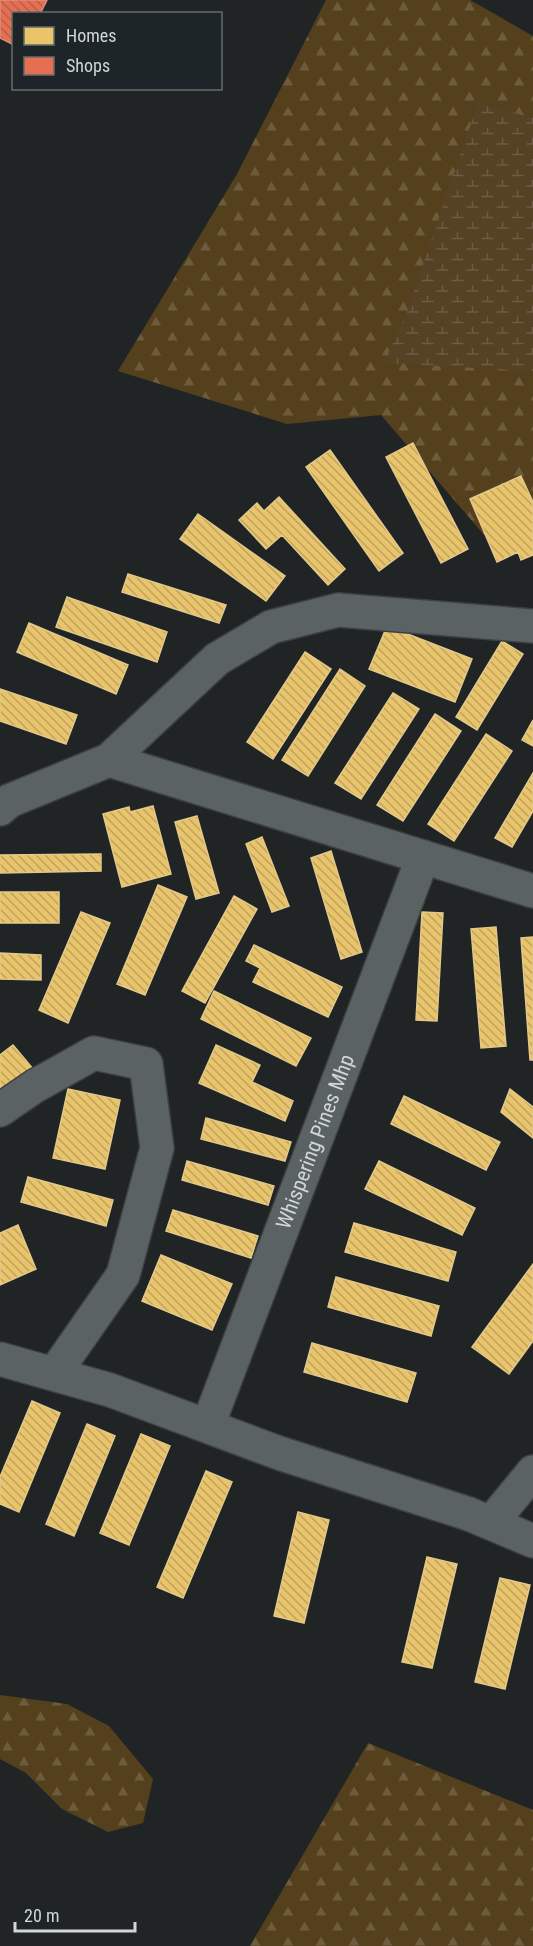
<svg xmlns="http://www.w3.org/2000/svg" width="533" height="1946" font-family="'Roboto Condensed',sans-serif">
<defs>
<pattern id="forest-firs" width="22" height="20" patternUnits="userSpaceOnUse" patternTransform="scale(1.5)"><rect width="22" height="20" fill="#55401d"/><path d="M5 1l3.5 6h-7zM16 11l3.5 6h-7z" fill="#6c5b3d"/></pattern>
<pattern id="wetland-marsh" width="20" height="14" patternUnits="userSpaceOnUse" patternTransform="scale(1.5)"><rect width="20" height="14" fill="#554124"/><path d="M1 5h8M5 5V1M11 12h8M15 12V8" fill="none" stroke="#6c5c43"/></pattern>
<pattern id="homes-back-hatch" width="6" height="6" patternUnits="userSpaceOnUse" patternTransform="scale(1.5)"><rect width="6" height="6" fill="#e9c46a"/><path d="M-1 5l2 2M0 0l6 6M5-1l2 2" fill="none" stroke="#bea360"/></pattern>
<pattern id="shops-back-hatch" width="6" height="6" patternUnits="userSpaceOnUse" patternTransform="scale(1.5)"><rect width="6" height="6" fill="#e76f51"/><path d="M-1 5l2 2M0 0l6 6M5-1l2 2" fill="none" stroke="#b5614c"/></pattern>
</defs>
<rect width="100%" height="100%" fill="#202425"/>
<!-- forest -->
<path fill="url(#forest-firs)" d="M326,0H470L533,36V553L485,536L381,415L287,424L118,371L237,174Z
M0,1695L67,1704L109,1726L153,1779L143,1823L108,1832L62,1809L26,1773L0,1759Z
M368,1743L533,1810V1946H250Z"/>
<!-- wetland -->
<path fill="url(#wetland-marsh)" d="M478,103L533,118V371L384,363L407,311Z"/>
<!-- homes -->
<path fill="url(#homes-back-hatch)" stroke="#e2c98b" stroke-width="1.5" d="M413,443L468,549L441,563L386,457Z
M330,450L403,553L379,571L306,467Z
M521,476L533,502V555L521,560L518,552L497,562L470,499Z
M279,497L345,569L328,585L282,535L266,549L239,520L257,503L264,511Z
M198,514L285,576L266,601L180,539Z
M128,574L226,605L219,623L122,592Z
M67,597L167,632L157,662L56,627Z
M29,623L128,665L116,694L17,652Z
M387,626L472,659L455,702L369,669Z
M502,641L523,654L477,730L456,717Z
M305,652L331,669L273,759L247,742Z
M340,669L365,686L308,776L282,760Z
M0,689L77,715L66,744L0,721Z
M393,693L419,709L361,799L335,783Z
M435,714L461,731L403,821L377,805Z
M533,720V746L522,740Z
M486,734L512,751L454,841L428,824Z
M533,773V811L512,847L495,838Z
M153,806L171,874L122,887L103,814L129,807L130,812Z
M197,816L219,893L196,899L175,822Z
M262,837L289,906L272,912L246,844Z
M331,851L362,952L341,959L311,858Z
M101,854V871L0,873V855Z
M158,885L187,897L145,995L117,984Z
M0,892H59V923H0Z
M234,896L257,909L205,1003L182,991Z
M81,912L110,923L68,1023L39,1010Z
M422,912L443,913L437,1021L416,1020Z
M496,927L506,1046L481,1048L471,929Z
M533,937V1060H530L521,938Z
M254,945L342,987L328,1017L253,982L260,968L246,961Z
M0,953L41,955V980L0,979Z
M214,991L311,1038L296,1066L201,1019Z
M13,1045L33,1069L0,1095V1055Z
M216,1045L260,1065L252,1082L293,1101L285,1121L199,1083Z
M68,1089L120,1100L105,1169L53,1158Z
M510,1089L533,1107V1138L501,1112Z
M404,1096L500,1142L486,1170L391,1124Z
M206,1118L291,1142L285,1161L201,1139Z
M187,1161L274,1186L268,1205L182,1180Z
M379,1161L475,1208L462,1235L365,1189Z
M28,1177L113,1200L106,1226L21,1202Z
M173,1210L258,1236L251,1258L166,1231Z
M354,1223L456,1252L448,1281L345,1252Z
M18,1225L36,1269L0,1285V1233Z
M161,1255L232,1284L212,1330L142,1301Z
M533,1264V1341L509,1374L472,1347Z
M336,1277L439,1306L431,1336L328,1307Z
M312,1343L416,1373L407,1402L304,1372Z
M32,1401L60,1413L19,1512L0,1504V1477Z
M87,1424L115,1436L74,1536L46,1524Z
M141,1434L170,1446L129,1545L100,1533Z
M206,1471L232,1482L183,1598L157,1587Z
M298,1512L329,1520L304,1623L274,1616Z
M427,1557L457,1564L432,1668L402,1662Z
M500,1578L530,1585L505,1689L475,1682Z"/>
<!-- shops -->
<path fill="url(#shops-back-hatch)" stroke="#e08e7a" stroke-width="1.5" d="M0,0H47L40,14H14V45L0,38Z"/>
<g fill="none" stroke-linecap="round" stroke-linejoin="round">
<defs>
<g id="street">
<path d="M533,626L338,610L271,627L217,659L109,760L533,891"/>
<path d="M0,809L9,801L109,760"/>
<path d="M0,1110L35,1086L94,1053L146,1064L157,1148L123,1275L54,1374"/>
<path d="M0,1359L110,1390L279,1453L469,1514L533,1541"/>
<path id="s1" d="M208,1425L423,857"/>
<path d="M491,1523L533,1472"/>
</g>
</defs>
<!-- street casing -->
<use href="#street" stroke="#3d4041" stroke-width="36"/>
<!-- street -->
<use href="#street" stroke="#5b6264" stroke-width="33"/>
</g>
<g text-anchor="middle" stroke-width="6" stroke-linejoin="round" paint-order="stroke">
<!-- street labels -->
<g font-size="21" fill="#d1d6d8" stroke="#1d2528">
<text dy="7" stroke="none"><textPath href="#s1" startOffset="303">Whispering Pines Mhp</textPath></text>
</g>
</g>
<!-- legend -->
<rect x="12" y="12" width="210" height="78" fill="#1d2528" stroke="#656c6e" stroke-width="1.5"/>
<rect x="24" y="27" width="30" height="18" fill="#e9c46a" stroke="#656c6e" stroke-width="1.5"/>
<text x="66" y="42" font-size="18" fill="#d1d6d8">Homes</text>
<rect x="24" y="57" width="30" height="18" fill="#e76f51" stroke="#656c6e" stroke-width="1.5"/>
<text x="66" y="72" font-size="18" fill="#d1d6d8">Shops</text>
<!-- scale -->
<path d="M15 1922v9h120v-9" fill="none" stroke="#d1d6d8" stroke-width="3"/>
<text x="24" y="1922" font-size="18" fill="#d1d6d8" stroke="#1d2528" stroke-width="4.5" paint-order="stroke">20 m</text>
</svg>
